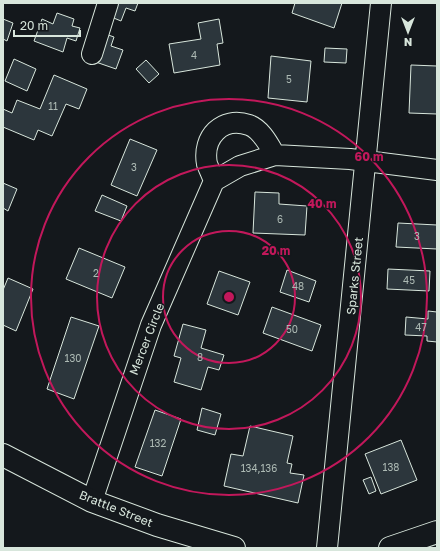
<svg xmlns="http://www.w3.org/2000/svg" width="440" height="551" font-family="'Golos Text',sans-serif">
<rect width="100%" height="100%" fill="#14181c"/>
<!-- building -->
<path fill="#2c363c" stroke="#d8e6dc" d="M108,3H138L135,11L126,8L121,21L104,14Z
M295,3H342L334,28L292,13Z
M57,13L74,19L72,26L80,28L76,41L67,38L63,52L34,41L42,19L53,24Z
M3,19L13,23L7,41L3,39Z
M219,19L223,43L217,44L220,65L174,73L169,44L201,39L198,23Z
M100,32L114,37L111,46L123,50L116,69L90,60Z
M325,48L347,49L346,63L324,62Z
M271,56L311,61L307,102L268,98Z
M14,59L36,69L27,91L5,81Z
M146,60L159,74L149,83L136,69Z
M411,65L437,66V114L409,113Z
M54,75L87,89L79,109L66,104L52,136L38,130L34,140L3,127V109L12,113L17,100L40,109Z
M130,139L157,150L137,196L111,185Z
M3,183L17,189L8,211L3,208Z
M255,192L279,193V204L307,206L305,235L253,233Z
M102,195L127,206L121,221L95,211Z
M398,223L437,225V249L396,247Z
M79,248L125,267L112,298L66,279Z
M388,269L430,271L429,291L387,289Z
M287,270L316,281L309,302L280,292Z
M219,271L250,282L238,315L207,304Z
M8,278L33,289L16,331L3,325V290Z
M272,307L321,325L312,351L263,333Z
M428,311L437,312V342L427,341V336L405,335L406,317L428,319Z
M71,317L99,326L74,399L47,389Z
M183,324L206,330L201,348L224,355L219,370L208,367L201,390L174,382L181,358L174,356Z
M202,408L221,414L215,435L197,430Z
M155,410L181,419L162,476L135,467Z
M250,426L293,436L287,463L292,464L290,473L304,475L298,503L224,486L231,454L243,456Z
M401,440L417,480L381,494L365,454Z
M371,477L376,491L369,494L363,480Z"/>
<g fill="none" stroke-linecap="round" stroke-linejoin="round">
<defs>
<path id="street" d="M92,54L108,3
M214,181C212,175 209,169 207,164C202,137 222,116 249,125C261,129 269,145 275,155
M92,501L151,325L214,181L240,166L275,155L350,159L437,170
M327,548L381,3"/>
<path id="secondary" d="M3,455L92,501L157,525L234,548
M390,548L437,532"/>
</defs>
<!-- street casing -->
<use href="#street" stroke="#d8e6dc" stroke-width="22"/>
<!-- secondary casing -->
<use href="#secondary" stroke="#d8e6dc" stroke-width="24"/>
<!-- street -->
<use href="#street" stroke="#14181c" stroke-width="20"/>
<!-- secondary -->
<use href="#secondary" stroke="#14181c" stroke-width="22"/>
</g>
<!-- distance rings -->
<g fill="none" stroke="#c2185b" stroke-width="2">
<circle cx="229" cy="297" r="66"/>
<circle cx="229" cy="297" r="132"/>
<circle cx="229" cy="297" r="198"/>
</g>
<g text-anchor="middle" stroke-width="3" stroke-linejoin="round" paint-order="stroke">
<!-- number labels -->
<g font-size="10" fill="#adbab4">
<text x="194" y="59">4</text>
<text x="289" y="83">5</text>
<text x="53" y="110">11</text>
<text x="134" y="171">3</text>
<text x="280" y="223">6</text>
<text x="417" y="240">3</text>
<text x="96" y="277">2</text>
<text x="409" y="284">45</text>
<text x="298" y="290">48</text>
<text x="421" y="331">47</text>
<text x="292" y="333">50</text>
<text x="200" y="361">8</text>
<text x="73" y="362">130</text>
<text x="158" y="447">132</text>
<text x="391" y="471">138</text>
<text x="259" y="472">134,136</text>
</g>
<!-- street labels -->
<g font-size="12" fill="#d8e6dc" stroke="#14181c">
<text transform="translate(355 276) rotate(-84)" y="4">Sparks Street</text>
<text transform="translate(147 339) rotate(-69)" y="4">Mercer Circle</text>
<text transform="translate(116 509) rotate(22)" y="4">Brattle Street</text>
</g>
</g>
<circle cx="229" cy="297" r="6" fill="#c2185b" stroke="#14181c" stroke-width="2"/>
<g font-size="12" text-anchor="middle" font-weight="bold" fill="#c2185b" stroke="#14181c" stroke-width="3" stroke-linejoin="round" paint-order="stroke">
<text x="369" y="161">60 m</text>
<text x="322" y="208">40 m</text>
<text x="276" y="255">20 m</text>
</g>
<!-- border -->
<rect width="440" height="551" fill="none" stroke="#d8e6dc" stroke-width="8"/>
<!-- north arrow -->
<g transform="translate(408 32) rotate(180)" stroke="#14181c" stroke-width="3" paint-order="stroke">
<path d="M0-3L7 15L0 10L-7 15Z" fill="#d8e6dc"/>
<text y="-6" font-size="11" font-weight="bold" text-anchor="middle" fill="#d8e6dc">N</text>
</g>
<!-- scale -->
<path d="M14 30v6h66v-6" fill="none" stroke="#d8e6dc" stroke-width="2"/>
<text x="20" y="30" font-size="12" fill="#d8e6dc" stroke="#14181c" stroke-width="3" paint-order="stroke">20 m</text>
</svg>
